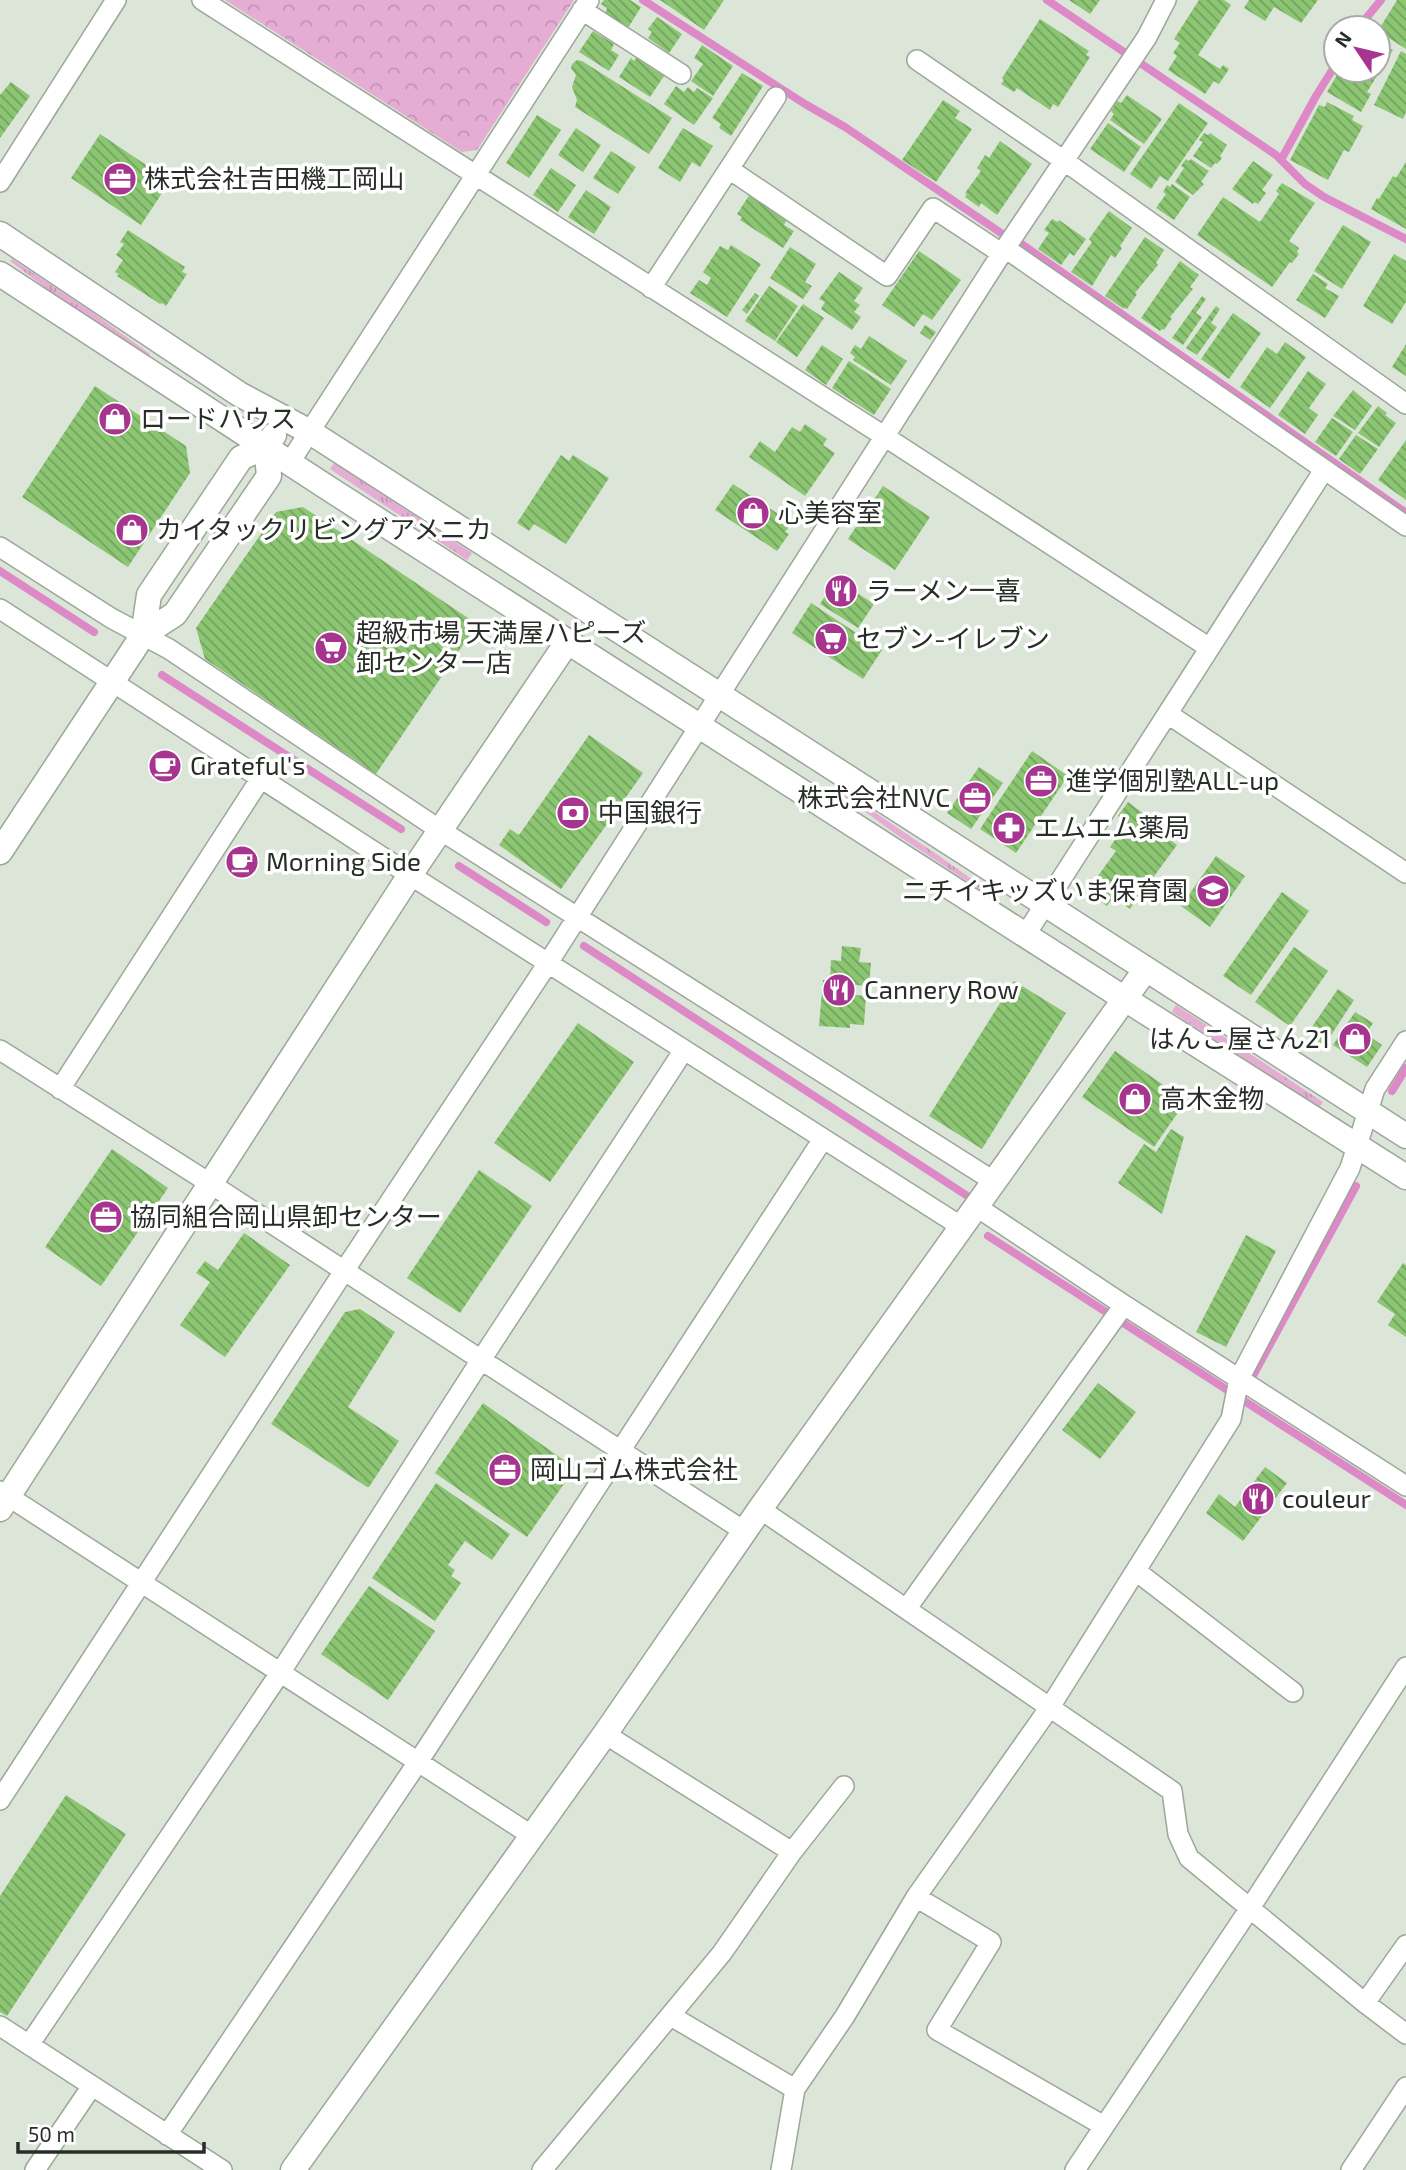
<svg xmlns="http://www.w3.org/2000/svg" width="1406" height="2170" font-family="'Exo 2','Noto Sans JP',sans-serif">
<defs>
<pattern id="grass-tufts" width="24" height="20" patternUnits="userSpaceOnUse" patternTransform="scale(1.75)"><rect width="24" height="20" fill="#e5acd4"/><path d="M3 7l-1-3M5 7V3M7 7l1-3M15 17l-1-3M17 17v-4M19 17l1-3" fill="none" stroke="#c494b6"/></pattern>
<pattern id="forest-crowns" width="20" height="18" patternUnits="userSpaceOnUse" patternTransform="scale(1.75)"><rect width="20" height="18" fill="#e5acd4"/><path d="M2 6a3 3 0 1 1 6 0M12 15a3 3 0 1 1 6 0" fill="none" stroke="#c494b6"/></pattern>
<pattern id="building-back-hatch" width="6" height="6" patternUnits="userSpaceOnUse" patternTransform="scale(1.75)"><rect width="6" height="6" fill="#8cc673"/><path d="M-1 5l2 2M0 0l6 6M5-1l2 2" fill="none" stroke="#72a15e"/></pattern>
</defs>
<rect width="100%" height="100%" fill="#dbe5d8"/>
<!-- grass -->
<path fill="url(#grass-tufts)" d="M12,259L89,310L150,354L149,357L55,295L10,261Z
M334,463L472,553L467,560L330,469Z
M842,790L945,860L995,896L993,898L897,835L840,793Z
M1176,1005L1323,1102L1319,1108L1172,1012Z"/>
<!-- forest -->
<path fill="url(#forest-crowns)" d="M225,0H574L477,150L462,152Z"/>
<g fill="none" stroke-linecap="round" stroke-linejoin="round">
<!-- stream -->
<path stroke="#dd89c7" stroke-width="8" d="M643,0L805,104L845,127L1001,233L1023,245L1406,513
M1047,0L1276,155L1305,184L1324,197L1406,239
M1358,28L1381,0
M1281,160L1316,96L1336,64
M0,571L94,632
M162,675L401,829
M459,866L546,922
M584,946L966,1195
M1392,1091L1406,1068
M988,1236L1406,1505
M1249,1383L1356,1186"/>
</g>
<!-- building -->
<path fill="url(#building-back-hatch)" d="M604,0H630L641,7L628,28L605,13L607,8L601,4Z
M660,0H724L704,30Z
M1069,0H1100L1090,14Z
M1199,0H1224L1231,5L1198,55L1220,69L1223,65L1229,69L1219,84L1214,81L1205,94L1168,70L1177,56L1173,53L1180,43L1174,39Z
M1249,0H1318L1301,23L1274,7L1265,21L1244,8Z
M1397,0H1406V49L1378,31Z
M657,17L682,34L669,53L648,38L652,32L648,29Z
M1040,19L1089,51L1086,55L1090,57L1058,107L1053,104L1050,110L1017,88L1014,92L1001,84L1004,80L1002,78Z
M593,31L614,44L611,50L619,55L609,71L579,52Z
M1378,41L1393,50L1367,92L1371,94L1361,112L1327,92L1340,70H1378Z
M702,45L733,66L713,96L691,81L703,64L694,58Z
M1401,51L1406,54V112L1403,119L1374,105Z
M631,58L634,61L636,58L664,76L650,97L619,77Z
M577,60L582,61L672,118L649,154L575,107L577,100L572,87L576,75L571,68L572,64Z
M742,73L763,86L731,136L719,128L721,124L712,118Z
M11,82L30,96L0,138V95Z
M676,86L684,92L688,87L694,92L697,88L713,98L694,125L664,104Z
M1127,95L1162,119L1144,144L1110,120L1114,114L1111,111L1117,101L1121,103Z
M943,100L960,111L955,118L972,129L936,182L902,160Z
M1327,102L1354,116L1352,120L1363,126L1349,152L1344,150L1328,180L1290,160L1319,105L1325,107Z
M1179,103L1208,123L1168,181L1160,176L1151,189L1130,174Z
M537,115L561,130L529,178L506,163Z
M1108,123L1141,147L1124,172L1090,149Z
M576,128L601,145L583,172L558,155Z
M683,128L713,146L700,167L692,162L680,182L658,168Z
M1204,133L1208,135L1210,133L1227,145L1220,156L1222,158L1217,164L1215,163L1211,168L1193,156L1203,142L1199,140Z
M100,134L170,181L141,225L71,178Z
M1000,141L1032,164L997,215L981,203L979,207L965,197L967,194L965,193L981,171L977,168L985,155L989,158Z
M611,151L636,167L618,194L593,178Z
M1186,159L1189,161L1191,159L1209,171L1201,182L1204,184L1193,195L1175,182L1184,168L1181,166Z
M1253,161L1273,175L1262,190L1266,193L1258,204L1254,202L1253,204L1232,189Z
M1406,162V229L1371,209L1377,198L1379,199L1393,176L1396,178Z
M551,168L576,185L558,212L533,195Z
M1282,183L1315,203L1289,241L1299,248L1297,252L1299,254L1292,263L1290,262L1272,287L1197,235L1223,197L1260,222L1279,194L1276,191Z
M1172,184L1190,197L1174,220L1156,208L1166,194L1163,192L1167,185L1170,187Z
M586,190L611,207L594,234L568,217Z
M750,194L787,219L784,225L794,231L783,248L740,220L742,217L737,214Z
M1109,211L1132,228L1120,246L1122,248L1115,258L1111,255L1092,286L1071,272L1092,242L1089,239Z
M1052,219L1058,222L1059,220L1086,239L1074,256L1070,253L1061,265L1038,249L1049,233L1044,230Z
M1343,225L1371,242L1342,289L1314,271Z
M128,230L185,267L182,272L187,274L166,306L162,303L160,304L117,276L119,274L115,272L123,260L116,255L124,244L120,242Z
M1145,237L1164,250L1156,263L1158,265L1135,293L1137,294L1127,309L1125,307L1124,309L1105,296Z
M731,245L761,264L727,317L690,293L699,280L707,285L711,278L703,272L720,246L728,250Z
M790,247L816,264L805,282L812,286L803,299L770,278Z
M919,251L961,280L932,320L923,314L914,327L882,305Z
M1394,254L1406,261V302L1392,324L1363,306Z
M1180,261L1199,275L1190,287L1193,289L1170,317L1172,318L1164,330L1162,329L1160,331L1141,318Z
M839,272L863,288L854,301L860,305L854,312L861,317L852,330L821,309L825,302L819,299Z
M1313,274L1328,284L1325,288L1339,296L1325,318L1296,300Z
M769,286L798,306L775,341L745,321Z
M755,293L759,296L747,314L742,310Z
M1202,296L1206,299L1196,313L1202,317L1183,345L1172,338Z
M803,304L824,318L797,357L776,342Z
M1216,306L1220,309L1211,323L1217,327L1197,355L1186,348Z
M1233,313L1261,333L1229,379L1201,359Z
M925,325L936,332L930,340L920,333Z
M869,336L907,361L891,385L853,360L855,357L850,353L855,345L861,349Z
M1285,342L1306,357L1270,408L1240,387L1267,347L1277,354Z
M1406,344V376L1392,367Z
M822,345L843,359L826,385L805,370Z
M849,361L891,389L874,415L832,388Z
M1308,371L1326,384L1309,408L1318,415L1305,434L1278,415Z
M95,386L186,446L190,473L128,567L22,497Z
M1353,390L1372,406L1355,430L1333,416Z
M1378,406L1387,413L1385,415L1396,423L1379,447L1358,433Z
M1332,418L1353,432L1336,456L1315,442Z
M805,424L827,439L823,445L835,453L805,496L749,457L760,441L775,452L792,427L800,432Z
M1356,435L1378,449L1360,474L1339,459Z
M1406,440V500L1378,480Z
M561,455L569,461L573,455L609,478L566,544L534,524L529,531L517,523Z
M733,484L792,523L785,532L789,534L777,551L715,510Z
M883,486L930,517L895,570L848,539Z
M303,507L477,624L376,774L205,659L196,628L276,512Z
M836,579L874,604L858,628L820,604Z
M811,603L882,650L863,679L792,633Z
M589,735L643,773L561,889L499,845L510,829L519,835Z
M1032,751L1068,776L1016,853L980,829Z
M979,767L1003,783L971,829L947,813Z
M1128,802L1165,830L1162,834L1177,845L1130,909L1114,897L1107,906L1087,891L1116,851L1110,847L1127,823L1118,816Z
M1216,856L1245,876L1210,927L1181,906Z
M1282,892L1309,911L1251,995L1223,976Z
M842,946L861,948L859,962L871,963L869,986L856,985L855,995L866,996L864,1025L850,1024V1028L819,1026L823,980H830L831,960L841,961Z
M1294,947L1328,971L1290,1026L1255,1002Z
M1014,981L1066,1013L982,1149L929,1116Z
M1338,989L1354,1000L1324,1046L1307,1034Z
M1355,1012L1373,1023L1366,1034L1382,1045L1367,1067L1333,1045Z
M578,1023L634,1062L550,1182L494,1143Z
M1115,1051L1186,1101L1154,1147L1082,1097Z
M1171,1129L1184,1137L1162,1214L1118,1183L1144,1144L1156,1152Z
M112,1149L168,1188L101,1286L45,1247Z
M479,1170L532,1206L460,1313L407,1278Z
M244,1233L290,1265L225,1357L180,1325L210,1282L196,1273L205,1261L218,1270Z
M1246,1235L1276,1251L1226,1347L1196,1332Z
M1403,1263L1406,1265V1337L1388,1325L1395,1314L1377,1302Z
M360,1309L395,1332L348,1407L399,1441L369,1487H367L271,1424L345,1312Z
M1098,1383L1136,1412L1100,1459L1062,1430Z
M483,1403L575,1468L527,1537L435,1473Z
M1265,1467L1287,1483L1243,1541L1206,1513L1219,1494L1235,1507Z
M436,1483L510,1534L492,1560L465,1541L448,1565L455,1570L451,1576L461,1583L435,1621L372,1578Z
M369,1586L435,1631L388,1700L321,1654Z
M66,1795L126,1834L7,2016L0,2012V1896Z"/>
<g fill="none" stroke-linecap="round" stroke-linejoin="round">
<defs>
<path id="minor" d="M202,0L884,436L1208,647
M582,10L681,74
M917,60L1063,160L1406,404
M729,169L887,276L933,208L1001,253
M0,182L116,0
M1005,248L1406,526
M651,288L776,97
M290,462L589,0
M0,547L111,618L169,649L440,830L995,1182
M0,609L410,875L962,1227
M1168,714L1406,873
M1026,934L1324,470
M0,1050L211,1184L744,1531
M60,1089L261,778
M977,1207L1124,1305L1406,1486
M0,1491L531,1835
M760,1509L1172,1791L1178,1834L1189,1858L1365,2003L1406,2034
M1136,1571L1293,1692
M907,1608L1124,1305
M0,1800L344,1271L548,963L998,259L1147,37L1166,0
M792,1852L844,1786
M916,1897L991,1942L937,2030L1104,2126
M1365,2003L1406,1945
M671,2016L795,2089
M0,2026L222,2170
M29,2045L280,1673L481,1360L684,1050
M167,2135L418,1762L823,1139
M35,2170L92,2086
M542,2170L722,1953L792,1852L605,1734
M781,2170L795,2089L845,2016L916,1897L1050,1707L1231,1419L1239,1379L1350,1168L1375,1089L1406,1041
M1075,2170L1250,1908L1406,1667
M1351,2170L1406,2087"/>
<path id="tertiary" d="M0,234L239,394L310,432L1406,1136
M0,274L328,488L1125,999L1406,1177
M143,635L149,595L241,458L266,446L274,435
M0,852L143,635L175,614L269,476L266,446
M0,1509L410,875L568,641
M293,2170L605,1734L760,1509L1146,969"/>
</defs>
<!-- minor casing -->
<use href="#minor" stroke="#9da69a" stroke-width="22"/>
<!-- tertiary casing -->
<use href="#tertiary" stroke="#9da69a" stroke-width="27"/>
<!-- minor -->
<use href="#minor" stroke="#fff" stroke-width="19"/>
<!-- tertiary -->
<use href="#tertiary" stroke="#fff" stroke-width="24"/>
</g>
<!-- icons -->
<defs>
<symbol id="office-disc" viewBox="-11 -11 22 22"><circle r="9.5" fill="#a7348f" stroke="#fff"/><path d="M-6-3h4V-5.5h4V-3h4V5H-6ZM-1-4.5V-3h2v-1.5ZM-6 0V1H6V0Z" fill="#fff"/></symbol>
<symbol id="shop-disc" viewBox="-11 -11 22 22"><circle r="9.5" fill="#a7348f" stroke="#fff"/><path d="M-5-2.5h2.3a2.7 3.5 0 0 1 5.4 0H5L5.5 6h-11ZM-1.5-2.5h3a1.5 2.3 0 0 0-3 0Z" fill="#fff"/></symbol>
<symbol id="restaurant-disc" viewBox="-11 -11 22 22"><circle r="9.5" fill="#a7348f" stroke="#fff"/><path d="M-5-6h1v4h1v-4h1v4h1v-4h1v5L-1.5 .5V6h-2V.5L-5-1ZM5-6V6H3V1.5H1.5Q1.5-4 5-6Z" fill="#fff"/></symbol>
<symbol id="supermarket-disc" viewBox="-11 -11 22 22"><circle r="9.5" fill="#a7348f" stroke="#fff"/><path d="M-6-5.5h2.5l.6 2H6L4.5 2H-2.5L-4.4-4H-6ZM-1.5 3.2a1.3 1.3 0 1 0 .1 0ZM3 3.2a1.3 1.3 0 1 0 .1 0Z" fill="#fff"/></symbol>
<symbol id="cafe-disc" viewBox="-11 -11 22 22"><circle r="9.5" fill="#a7348f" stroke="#fff"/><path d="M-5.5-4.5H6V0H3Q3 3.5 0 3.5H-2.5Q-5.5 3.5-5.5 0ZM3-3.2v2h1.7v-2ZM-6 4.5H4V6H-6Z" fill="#fff"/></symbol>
<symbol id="bank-disc" viewBox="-11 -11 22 22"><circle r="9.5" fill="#a7348f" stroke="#fff"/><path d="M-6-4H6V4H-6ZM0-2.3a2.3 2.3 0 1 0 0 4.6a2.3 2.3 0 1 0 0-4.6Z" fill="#fff"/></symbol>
<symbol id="pharmacy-disc" viewBox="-11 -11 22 22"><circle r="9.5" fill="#a7348f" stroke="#fff"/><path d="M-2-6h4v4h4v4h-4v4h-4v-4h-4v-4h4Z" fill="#fff"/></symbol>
<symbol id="school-disc" viewBox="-11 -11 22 22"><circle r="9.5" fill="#a7348f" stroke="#fff"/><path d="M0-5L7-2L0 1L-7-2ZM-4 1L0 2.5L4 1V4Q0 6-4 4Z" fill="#fff"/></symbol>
</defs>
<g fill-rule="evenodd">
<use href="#office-disc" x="101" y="160" width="38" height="38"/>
<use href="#shop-disc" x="96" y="400" width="38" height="38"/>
<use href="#shop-disc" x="734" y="494" width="38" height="38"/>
<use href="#shop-disc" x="113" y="511" width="38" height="38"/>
<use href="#restaurant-disc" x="822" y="572" width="38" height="38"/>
<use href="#supermarket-disc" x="812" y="620" width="38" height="38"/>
<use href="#supermarket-disc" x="312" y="629" width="38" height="38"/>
<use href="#cafe-disc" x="146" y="747" width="38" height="38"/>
<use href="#office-disc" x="1022" y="762" width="38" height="38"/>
<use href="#office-disc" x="956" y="779" width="38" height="38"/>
<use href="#bank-disc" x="554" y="794" width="38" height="38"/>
<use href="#pharmacy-disc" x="990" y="809" width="38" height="38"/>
<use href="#cafe-disc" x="223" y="843" width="38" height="38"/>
<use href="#school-disc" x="1194" y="872" width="38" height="38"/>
<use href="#restaurant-disc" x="820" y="971" width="38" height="38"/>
<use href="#shop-disc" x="1336" y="1020" width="38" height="38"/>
<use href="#shop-disc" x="1116" y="1080" width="38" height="38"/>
<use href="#office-disc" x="87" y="1198" width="38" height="38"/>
<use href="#office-disc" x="486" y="1451" width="38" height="38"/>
<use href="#restaurant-disc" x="1239" y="1480" width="38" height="38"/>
</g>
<g text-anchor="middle" stroke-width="7" stroke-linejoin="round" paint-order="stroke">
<!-- poi labels -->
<g font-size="26" fill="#292d28" stroke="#fff" text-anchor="start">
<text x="144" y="188">株式会社吉田機工岡山</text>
<text x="140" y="428">ロードハウス</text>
<text x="778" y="522">心美容室</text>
<text x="156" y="539">カイタックリビングアメニカ</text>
<text x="866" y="600">ラーメン一喜</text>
<text x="356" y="642">超級市場 天満屋ハピーズ<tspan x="356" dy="30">卸センター店</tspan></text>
<text x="856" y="648">セブン-イレブン</text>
<text x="190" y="775">Grateful's</text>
<text x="1066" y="790">進学個別塾ALL-up</text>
<text x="950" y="807" text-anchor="end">株式会社NVC</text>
<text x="598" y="822">中国銀行</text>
<text x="1034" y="837">エムエム薬局</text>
<text x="266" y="871">Morning Side</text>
<text x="1188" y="900" text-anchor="end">ニチイキッズいま保育園</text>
<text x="864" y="999">Cannery Row</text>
<text x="1330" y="1048" text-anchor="end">はんこ屋さん21</text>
<text x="1160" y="1108">高木金物</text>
<text x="130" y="1226">協同組合岡山県卸センター</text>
<text x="530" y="1479">岡山ゴム株式会社</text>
<text x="1282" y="1508">couleur</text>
</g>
</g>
<!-- north arrow -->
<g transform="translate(1357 49) rotate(305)"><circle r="33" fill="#ffffff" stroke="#a9aba9" stroke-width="2"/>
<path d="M0-5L12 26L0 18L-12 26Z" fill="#a7348f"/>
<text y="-10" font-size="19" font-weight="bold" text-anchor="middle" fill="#292d28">N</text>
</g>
<!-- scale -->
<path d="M18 2142v10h186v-10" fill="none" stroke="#292d28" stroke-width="3.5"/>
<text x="28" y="2142" font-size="21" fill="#292d28" stroke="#ffffff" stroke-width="5" paint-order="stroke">50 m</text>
</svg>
